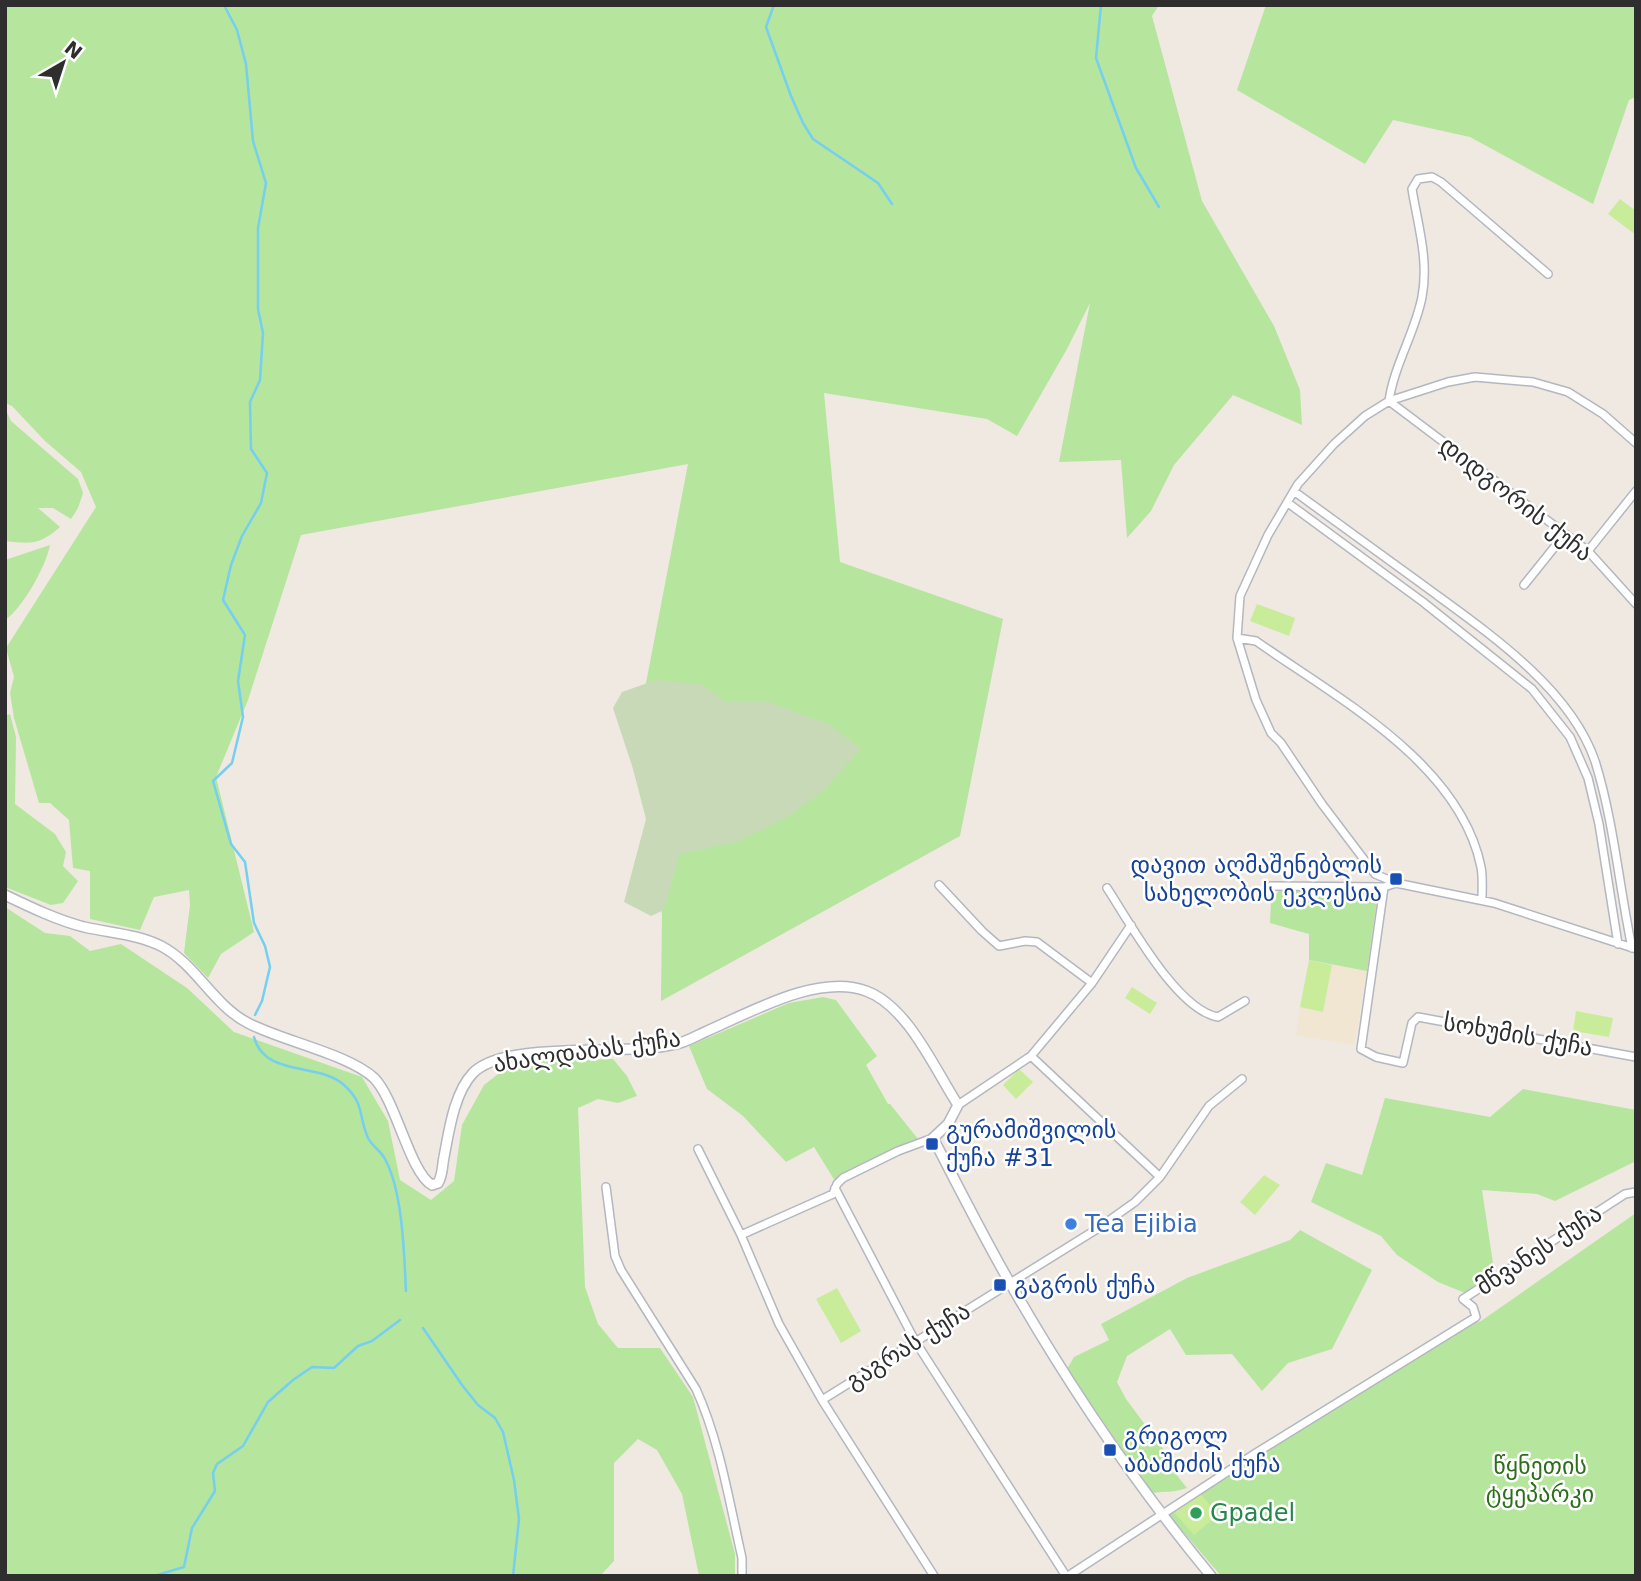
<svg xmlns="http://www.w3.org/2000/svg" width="1641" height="1581" font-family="'DejaVu Sans','Noto Sans Georgian',sans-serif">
<rect width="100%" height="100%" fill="#efe9e1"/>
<!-- education -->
<path fill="#f0e6d1" d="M1332,965L1367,971L1354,1045L1296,1035L1300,1007L1323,1011Z"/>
<!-- green -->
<path fill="#b6e59e" d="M5,5H1159L1152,16L1202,201L1274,326L1300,390L1302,425L1233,395L1174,465L1151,511L1127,538L1121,460L1059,462L1090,303L1067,349L1017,436L987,419L824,393L840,562L1003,619L960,836L661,1001L662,916L642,704L688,464L301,535L248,700L216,777L254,932L221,954L208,978L184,953L190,905L189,890L154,897L140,930L90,919V871L73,868L69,820L50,803H39L14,718L10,693L14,677L6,648L96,507L81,472L45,441L12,406L5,403Z
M1266,5H1636V97L1629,100L1593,204L1470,137L1393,120L1365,164L1237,90Z
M5,408L11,421L78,479L83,493L78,508L71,519L53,508H38L60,527C39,545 32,544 5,541Z
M50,545C46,566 23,608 5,620V560Z
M10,714L16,737L15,804L55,834L66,852L63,866L78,881L63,903L51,905L5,887V716Z
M1279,891L1378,892L1367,971L1309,960V934L1270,923L1271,900Z
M5,907L45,933L70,936L90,951L121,944L187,988L234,1032L362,1077L388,1121L400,1180L431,1200L454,1181L462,1125L484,1085L507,1067L544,1061L613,1059L627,1076L637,1096L618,1103L598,1099L578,1108L585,1287L598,1324L618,1348H660L693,1397L735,1554V1576H699L682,1494L657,1450L638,1439L614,1463V1561L600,1576H5Z
M823,997L836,1000L877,1056L866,1065L888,1104H890L918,1139L835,1181L814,1147L786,1162L743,1116L707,1089L689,1046L789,1003Z
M1523,1089L1636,1110V1161L1555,1201L1537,1194L1482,1190L1494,1270L1465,1293L1438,1282L1397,1255L1381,1236L1311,1202L1326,1163L1362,1175L1385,1098L1490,1117Z
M1636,1213V1576H1221L1169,1515L1200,1493L1466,1326L1481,1321Z
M1300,1230L1372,1270L1332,1349L1288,1363L1262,1391L1232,1354L1186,1355L1170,1329L1127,1356L1117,1382L1126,1399L1178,1469L1175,1473L1187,1488C1173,1493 1166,1491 1152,1493L1067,1369L1074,1357L1109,1340L1101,1324L1187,1278L1290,1240Z"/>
<!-- cemetery -->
<path fill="#c8d9b8" d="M656,680L701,684L725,701H766L830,725L861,749L822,792L786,818L737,842L680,854L664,910L651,916L624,902L646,819L633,769L613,708L622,692Z"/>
<!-- pitch -->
<path fill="#c9ec9a" d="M1620,199L1636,211V235L1608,214Z
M1257,604L1295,618L1289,636L1250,621Z
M1309,960L1332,965L1323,1012L1300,1007Z
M1132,987L1157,1003L1150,1014L1125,998Z
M1576,1011L1613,1018L1609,1037L1573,1031Z
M1019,1069L1033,1082L1016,1099L1003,1085Z
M1264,1175L1280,1185L1255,1215L1240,1202Z
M837,1288L861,1331L841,1343L816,1299Z
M1200,1493L1218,1515L1194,1535L1173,1511Z"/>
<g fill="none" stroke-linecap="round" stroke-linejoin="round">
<!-- stream -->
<path stroke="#75cff0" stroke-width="2.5" d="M224,5L237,30L246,64L253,141L266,183L258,228V309L263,333L260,380L250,402L251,449L267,473L261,503L242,536L231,565L223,600L245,635L238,681L243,717L232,763L213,781L231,844L245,862L254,923L265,946L270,967L262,1001L255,1015
M774,5L766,27L791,96L803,123L813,139L878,183L892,204
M1101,5L1096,58L1136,168L1159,207
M254,1037C265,1078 319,1062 344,1085C365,1104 358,1115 368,1138C372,1146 381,1151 385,1159C403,1192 404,1254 406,1291
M423,1328L462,1385L478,1405L495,1418L503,1432L514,1480L519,1519L513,1576
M154,1576L184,1567L192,1528L215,1491L213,1473L217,1464L243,1446L268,1402L293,1380L312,1367L334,1368L358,1346L372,1341L400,1320"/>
<defs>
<path id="minor" d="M1548,274L1441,182L1432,177L1418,179L1412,189C1418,226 1429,260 1422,297C1415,333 1394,365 1389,401L1588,551L1636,604
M1636,443L1603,414L1568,392L1533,382L1475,377L1448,382L1389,401L1365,416L1334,444L1298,484L1268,535L1240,596L1237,638L1256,700L1271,733L1281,743L1322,804L1375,874L1396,883L1494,903L1636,949
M1295,492C1336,522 1378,552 1419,582C1481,628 1569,685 1595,761C1614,822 1619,886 1632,948
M1288,503L1423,602L1532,689L1570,737L1588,778L1599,824L1618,944
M1588,551L1636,491
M1524,585L1565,534
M1237,638L1256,641C1337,698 1460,763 1481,867C1483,877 1482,889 1482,899
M1396,883L1384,887L1361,1049L1376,1057L1403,1063L1412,1023L1418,1017L1636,1057
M939,885L982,931L999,946L1025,941L1037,942L1092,983
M1271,886L1384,887
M1107,888C1130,923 1177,1010 1218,1017L1245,1001
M958,1105L1031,1056L1092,983L1131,925
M698,1149L741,1235L779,1324L822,1400L934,1576
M1160,1177L1209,1106L1242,1079
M606,1187L615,1256L621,1270L696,1389C720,1442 729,1501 742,1558V1576
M835,1188L915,1341L1066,1576
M741,1235L833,1194L837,1184L843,1178L898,1151L933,1138
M822,1400L1097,1229L1135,1202L1160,1177L1031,1056
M1068,1576L1256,1453L1476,1317L1473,1307L1463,1299L1625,1194L1636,1192"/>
<path id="tertiary" d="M5,895C30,907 57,920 84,927C110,933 137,934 161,946C196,964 213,1005 248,1023C282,1041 348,1054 374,1078C396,1100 410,1173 432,1185L438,1183C443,1175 442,1166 444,1157C449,1131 454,1093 473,1073C507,1039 626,1057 676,1044C686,1042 696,1036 705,1032C749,1013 818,973 866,991C908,1006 935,1070 958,1105L948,1124L933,1138C958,1186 983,1236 1010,1283C1069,1386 1136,1485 1211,1576"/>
</defs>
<!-- minor casing -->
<use href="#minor" stroke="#b4b7c1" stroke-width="10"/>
<!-- tertiary casing -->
<use href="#tertiary" stroke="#b4b7c1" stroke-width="12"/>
<!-- minor -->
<use href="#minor" stroke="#fff" stroke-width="7"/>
<!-- tertiary -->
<use href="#tertiary" stroke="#fff" stroke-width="9"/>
</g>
<!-- markers -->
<g fill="#1a4fb4" stroke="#fff" stroke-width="2.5">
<rect x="1389" y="872" width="14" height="14" rx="3.5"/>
<rect x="925" y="1137" width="14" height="14" rx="3.5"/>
<rect x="993" y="1278" width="14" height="14" rx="3.5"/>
<rect x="1103" y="1443" width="14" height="14" rx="3.5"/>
</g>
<circle fill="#3f7fe0" stroke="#fff" stroke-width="2.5" cx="1071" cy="1224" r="7"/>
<circle fill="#2e9e5b" stroke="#fff" stroke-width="2.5" cx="1196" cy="1513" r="7"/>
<g text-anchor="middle" stroke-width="5" stroke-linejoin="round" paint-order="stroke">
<!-- street labels -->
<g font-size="24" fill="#2e2e2e" stroke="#fff">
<text transform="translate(1516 499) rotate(38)" y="8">დიდგორის ქუჩა</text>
<text transform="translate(1518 1035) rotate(10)" y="8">სოხუმის ქუჩა</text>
<text transform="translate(587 1051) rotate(-8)" y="8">ახალდაბას ქუჩა</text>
<text transform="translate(1539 1250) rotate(-33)" y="8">მწვანეს ქუჩა</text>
<text transform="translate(908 1346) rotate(-32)" y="8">გაგრას ქუჩა</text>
</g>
<!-- transit labels -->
<g font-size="24" fill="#164399" stroke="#fff" text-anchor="start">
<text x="1382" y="873" text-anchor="end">დავით აღმაშენებლის<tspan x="1382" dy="28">სახელობის ეკლესია</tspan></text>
<text x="946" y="1138">გურამიშვილის<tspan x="946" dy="28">ქუჩა #31</tspan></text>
<text x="1014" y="1293">გაგრის ქუჩა</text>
<text x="1124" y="1444">გრიგოლ<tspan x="1124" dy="28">აბაშიძის ქუჩა</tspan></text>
</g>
<!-- shop labels -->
<g font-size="24" fill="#366cbe" stroke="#fff" text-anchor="start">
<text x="1085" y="1232">Tea Ejibia</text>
</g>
<!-- park labels -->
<g font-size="24" fill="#2c6e1b" stroke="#fff">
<text x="1540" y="1474">წყნეთის<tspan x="1540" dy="28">ტყეპარკი</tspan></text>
</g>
<!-- leisure labels -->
<g font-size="24" fill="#27864d" stroke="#fff" text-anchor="start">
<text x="1210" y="1521">Gpadel</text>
</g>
</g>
<!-- border -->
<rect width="1641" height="1581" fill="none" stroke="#2e2e2e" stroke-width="14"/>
<!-- north arrow -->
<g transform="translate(63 63) rotate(39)" stroke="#ffffff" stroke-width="5" paint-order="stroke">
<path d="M0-5L12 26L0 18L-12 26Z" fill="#2e2e2e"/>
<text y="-10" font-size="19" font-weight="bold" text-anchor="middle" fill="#2e2e2e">N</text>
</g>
</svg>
